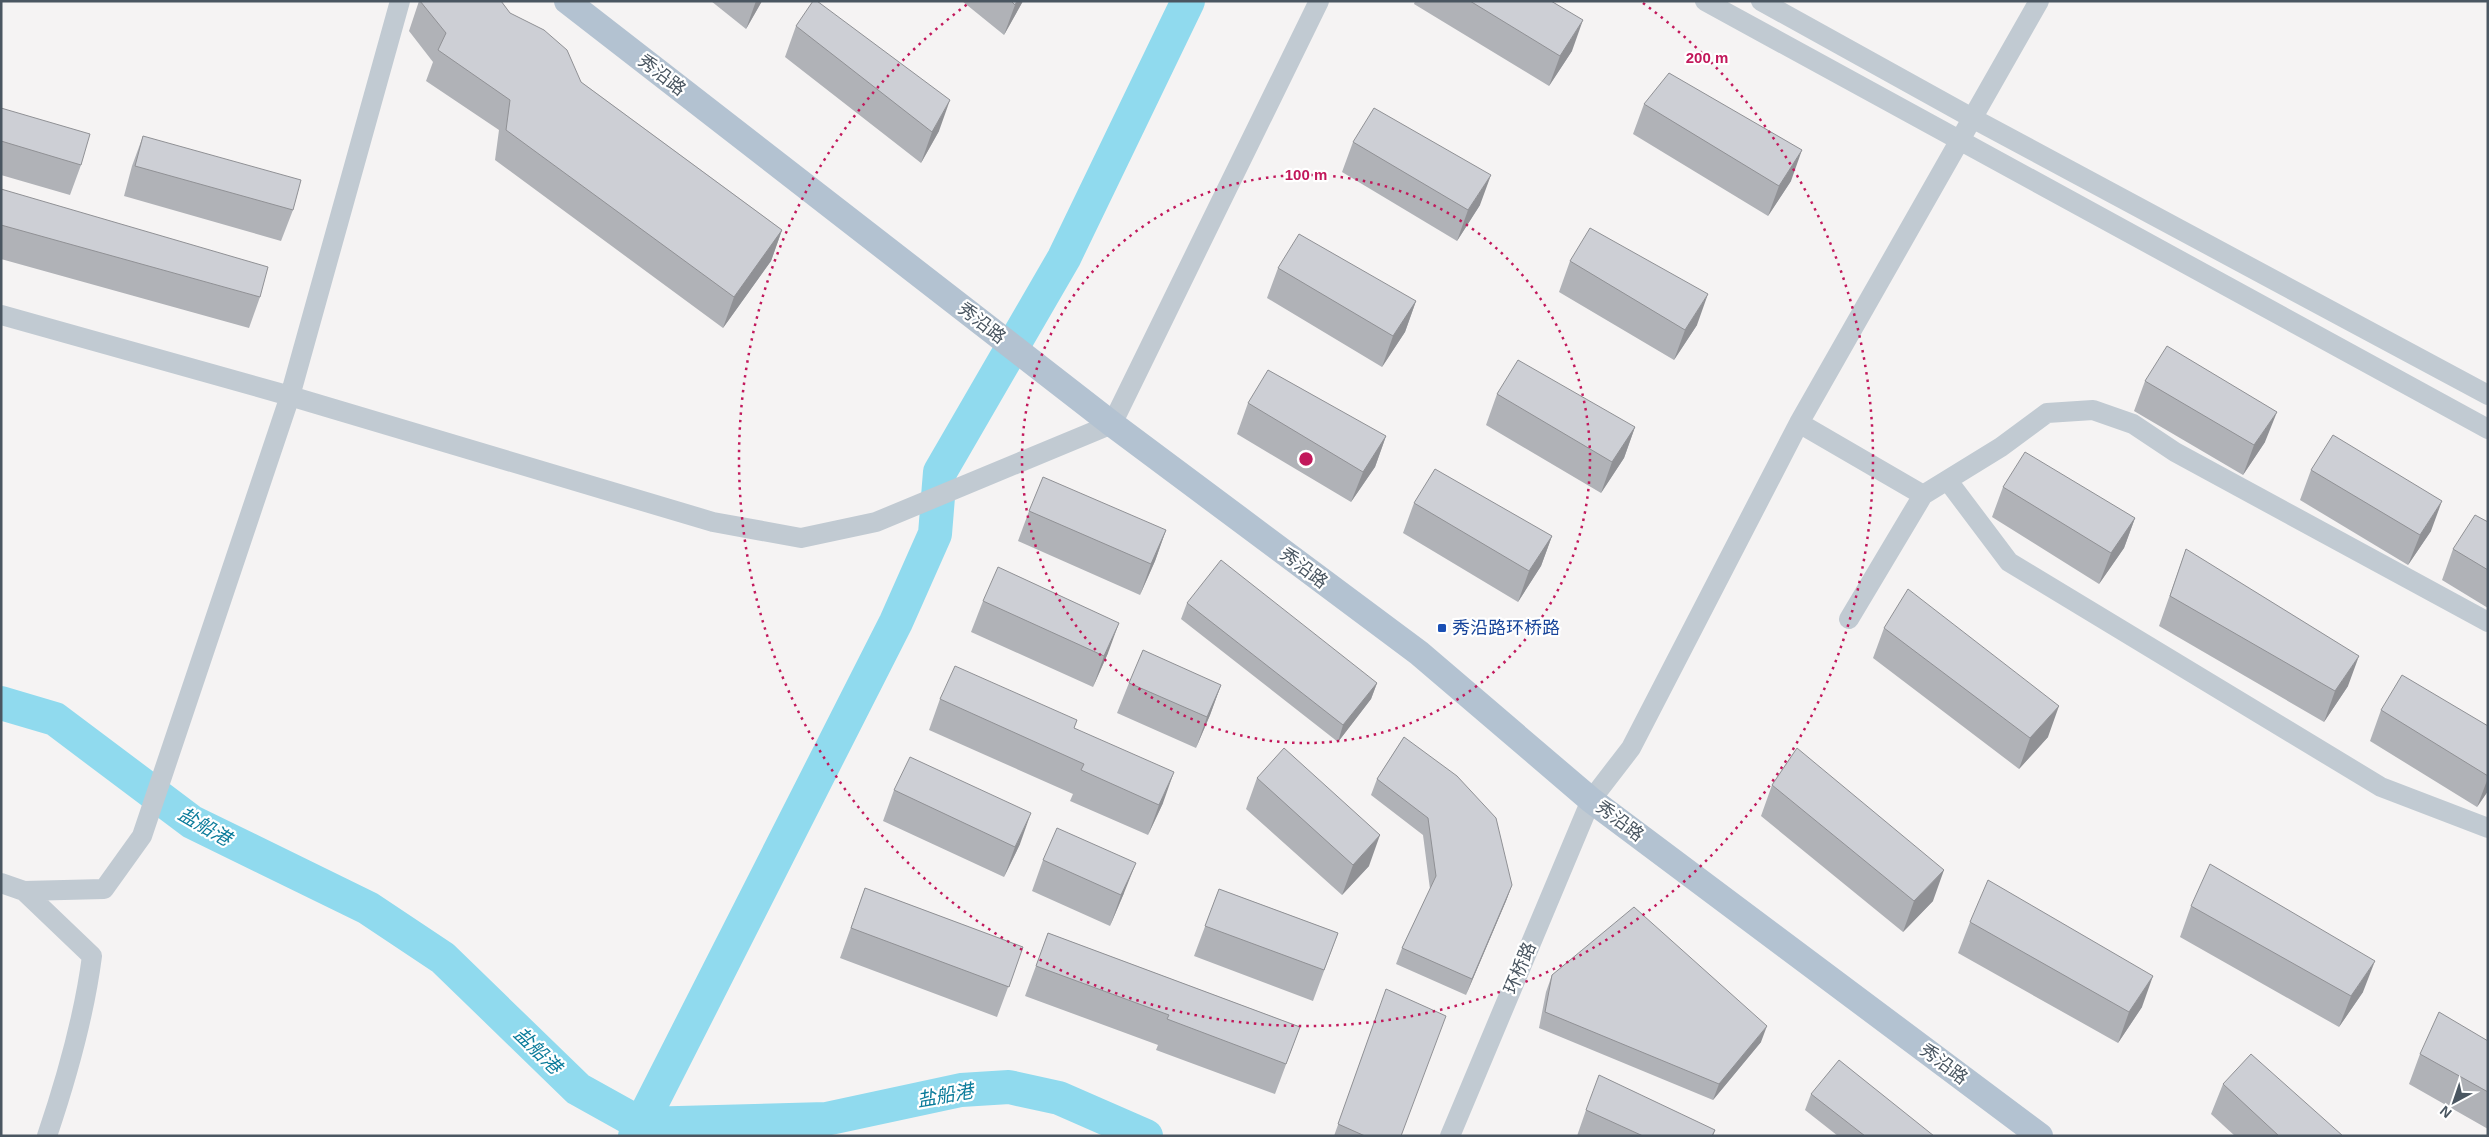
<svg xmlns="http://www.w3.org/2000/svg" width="2489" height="1137" font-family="Arial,'Noto Sans SC',sans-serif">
<rect width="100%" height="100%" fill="#f5f3f3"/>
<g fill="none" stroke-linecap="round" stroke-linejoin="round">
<!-- river -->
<path stroke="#90daee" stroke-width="34" d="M1,703L55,719L192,822L368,908L443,958L578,1089L641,1124L826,1119L961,1090L1009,1087L1059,1098L1146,1136
M635,1136L896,622L935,534L940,472L1064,258L1188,1"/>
<!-- minor -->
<path stroke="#c1cad2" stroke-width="20" d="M1705,1L2488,429
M1761,1L1974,119L2488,395
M1,315L290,396L713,522L801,538L876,522L1112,424L1319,1
M1799,423L1923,495
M1948,481L2009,562L2381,787L2488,828
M1849,619L1923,495L2001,447L2047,413L2093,410L2133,424L2175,452L2488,622
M1,883L24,891L92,956C84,1018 67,1077 47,1136
M24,891L104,889L142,836L290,396L400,1
M1450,1136L1591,800L1631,748L1799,423L2039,1"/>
<!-- major -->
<path stroke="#b3c2d1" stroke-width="26" d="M567,1L1112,424L1419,653L1591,800L2040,1136"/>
</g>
<!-- wall -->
<path fill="#b0b2b7" d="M419,1H501L510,13L581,82L782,230L771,261L723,328L495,160L499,130L426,81L433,62L409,31Z
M711,1H762L746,29Z
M962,1H1023L1004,35Z
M1415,1H1551L1572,51L1549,86L1414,4Z
M796,26L939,131L921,163L785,57Z
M1644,104L1791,181L1768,216L1633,134Z
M1,108L81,165L70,195L1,175Z
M143,136L293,210L281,241L124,196L132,166Z
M1353,142L1480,205L1457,241L1342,172Z
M1,189L260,297L249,328L1,259Z
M1570,261L1697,325L1674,360L1559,292Z
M1278,268L1416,301L1405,332L1382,367L1267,298Z
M2145,381L2265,442L2243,475L2134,411Z
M1497,394L1635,427L1624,458L1601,493L1486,425Z
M1248,403L1386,436L1375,467L1351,502L1237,434Z
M2311,470L2431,531L2408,565L2300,500Z
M2003,487L2135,518L2124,548L2099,584L1992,517Z
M1414,503L1552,536L1541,566L1518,602L1403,533Z
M1029,511L1166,530L1155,561L1140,595L1018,541Z
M2488,522V608L2442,580L2453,549Z
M2186,549L2348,686L2324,722L2159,626Z
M983,601L1108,653L1093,687L971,632Z
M1187,603L1377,683L1371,699L1338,742L1181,619Z
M1884,628L2048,737L2019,769L1873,658Z
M1129,683L1221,685L1210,715L1196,748L1117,713Z
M940,699L1077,720L1074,728L1163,803L1148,835L1070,801L1073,794L929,730Z
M2381,710L2488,726V791L2477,807L2370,741Z
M1404,737L1512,885L1506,901L1466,995L1396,964L1402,948L1430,889L1423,835L1371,795L1377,779Z
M1257,778L1369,866L1342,895L1246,809Z
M1772,785L1933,901L1903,932L1761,816Z
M894,790L1020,844L1004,877L883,821Z
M1043,860L1124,893L1110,926L1032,891Z
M865,888L1023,947L997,1017L840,958Z
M1219,889L1338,933L1313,1001L1194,956Z
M2191,906L2363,992L2339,1027L2180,937Z
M1970,922L2142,1007L2118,1043L1958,953Z
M1048,933L1300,1027L1275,1094L1156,1050L1158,1045L1025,996Z
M1552,975L1761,1042L1713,1100L1539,1028L1546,992Z
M1380,1006L1401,1136H1334Z
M2488,1041V1129L2409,1084L2420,1054Z
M2223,1084L2343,1136H2235L2211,1114Z
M1811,1094L1934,1136H1838L1805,1110Z
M1586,1110L1715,1130L1713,1136H1577Z"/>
<!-- shaded-wall -->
<path fill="#909195" d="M756,1H762L746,29Z
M1017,1H1023L1004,35L1015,5Z
M1583,20L1572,51L1549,86L1560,56Z
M950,100L939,131L921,163L932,132Z
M1802,150L1791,181L1768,216L1779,186Z
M1491,175L1480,205L1457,241L1468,210Z
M782,230L771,261L723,328L734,297Z
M1708,294L1697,325L1674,360L1685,330Z
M1416,301L1405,332L1382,367L1393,336Z
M2277,412L2265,442L2243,475L2254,445Z
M1635,427L1624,458L1601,493L1612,462Z
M1386,436L1375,467L1351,502L1363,472Z
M2442,501L2431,531L2408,565L2420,535Z
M2135,518L2124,548L2099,584L2111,553Z
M1166,530L1155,561L1140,595L1151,564Z
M1552,536L1541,566L1518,602L1529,571Z
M1119,623L1108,653L1093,687L1104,656Z
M2359,656L2348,686L2324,722L2335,691Z
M1377,683L1371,699L1338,742L1343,725Z
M1221,685L1210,715L1196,748L1207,717Z
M2059,706L2048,737L2019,769L2030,738Z
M1174,772L1163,803L1148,835L1159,805Z
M2488,778V791L2477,807Z
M1031,813L1020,844L1004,877L1015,847Z
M1380,835L1369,866L1342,895L1353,865Z
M1136,863L1124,893L1110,926L1121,895Z
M1944,870L1933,901L1903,932L1914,901Z
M1512,885L1506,901L1466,995L1472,979Z
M2375,961L2363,992L2339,1027L2351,996Z
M2153,976L2142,1007L2118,1043L2129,1012Z
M1767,1026L1761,1042L1713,1100L1719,1084Z"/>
<!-- building -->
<path fill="#cdcfd5" stroke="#909195" d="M420,1H501L510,13L544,30L567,50L581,82L782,230L734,297L506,130L510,100L438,50L446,33Z
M813,1H817L950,100L932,132L796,26Z
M1011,1H1017L1015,5Z
M1470,1H1551L1583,20L1560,56Z
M1669,73L1802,150L1779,186L1644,104Z
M1,108L90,134L81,165L1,141Z
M1374,108L1491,175L1468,210L1353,142Z
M143,136L301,180L293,210L135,166Z
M1,189L268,267L260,297L1,225Z
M1590,228L1708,294L1685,330L1570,261Z
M1299,234L1416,301L1393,336L1278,268Z
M2167,346L2277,412L2254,445L2145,381Z
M1518,360L1635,427L1612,462L1497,394Z
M1268,370L1386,436L1363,472L1248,403Z
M2333,435L2442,501L2420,535L2311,470Z
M2025,452L2135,518L2111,553L2003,487Z
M1435,469L1552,536L1529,571L1414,503Z
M1043,477L1166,530L1151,564L1029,511Z
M2475,515L2488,522V570L2453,549Z
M2186,549L2359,656L2335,691L2170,596Z
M1221,560L1377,683L1343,725L1187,603Z
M998,567L1119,623L1104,656L983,601Z
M1908,589L2059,706L2030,738L1884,628Z
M1143,650L1221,685L1207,717L1129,683Z
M955,666L1077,720L1074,728L1174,772L1159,805L1081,770L1084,764L940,699Z
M2402,675L2488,726V776L2381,710Z
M1404,737L1457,776L1496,818L1512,885L1472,979L1402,948L1436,876L1428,818L1377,779Z
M1284,748L1380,835L1353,865L1257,778Z
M1797,748L1944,870L1914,901L1772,785Z
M910,757L1031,813L1015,847L894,790Z
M1057,828L1136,863L1121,895L1043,860Z
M2210,864L2375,961L2351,996L2191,906Z
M1988,880L2153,976L2129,1012L1970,922Z
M865,888L1023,947L1009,987L851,928Z
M1219,889L1338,933L1324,970L1205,926Z
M1634,907L1767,1026L1719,1084L1545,1012L1552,975Z
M1048,933L1300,1027L1286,1064L1167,1019L1169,1015L1036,966Z
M1386,989L1446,1016L1401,1136H1365L1338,1124Z
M2439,1012L2488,1041V1092L2420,1054Z
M2251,1054L2343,1136H2279L2223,1084Z
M1839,1060L1934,1136H1865L1811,1094Z
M1599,1075L1715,1130L1712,1136H1643L1586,1110Z"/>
<!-- distance rings -->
<g fill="none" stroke="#c2185b" stroke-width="2.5" stroke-dasharray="2.5 5">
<circle cx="1306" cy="459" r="284"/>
<path d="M1643 3A567 567 0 1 1 969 3"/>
</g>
<!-- markers -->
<rect fill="#1a4fb4" stroke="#fff" stroke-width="2" x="1437" y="623" width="10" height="10" rx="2.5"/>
<g text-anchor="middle" stroke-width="4.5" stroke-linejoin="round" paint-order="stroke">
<!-- street labels -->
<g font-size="18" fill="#4a5661" stroke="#fff">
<text transform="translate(662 75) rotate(38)" y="6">秀沿路</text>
<text transform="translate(982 323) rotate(38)" y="6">秀沿路</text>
<text transform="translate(1304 568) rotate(37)" y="6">秀沿路</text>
<text transform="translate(1620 821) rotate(37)" y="6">秀沿路</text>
<text transform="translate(1520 968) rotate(-67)" y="6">环桥路</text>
<text transform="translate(1944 1064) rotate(37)" y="6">秀沿路</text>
</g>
<!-- transit labels -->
<g font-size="18" fill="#164399" stroke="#fff" text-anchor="start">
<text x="1452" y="634">秀沿路环桥路</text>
</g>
<!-- water labels -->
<g font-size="19" font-style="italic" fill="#0c7c9b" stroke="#fff">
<text transform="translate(205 826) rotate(30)" y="7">盐船港</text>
<text transform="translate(538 1050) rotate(44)" y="7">盐船港</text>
<text transform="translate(945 1095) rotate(-10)" y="7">盐船港</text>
</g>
</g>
<circle cx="1306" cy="459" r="8" fill="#c2185b" stroke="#fff" stroke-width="2.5"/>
<g font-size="15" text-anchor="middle" font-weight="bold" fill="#c2185b" stroke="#fff" stroke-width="4.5" stroke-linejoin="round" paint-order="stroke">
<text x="1707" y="63">200 m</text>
<text x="1306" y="180">100 m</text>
</g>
<!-- border -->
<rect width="2489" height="1137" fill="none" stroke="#4a5661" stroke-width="5"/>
<!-- north arrow -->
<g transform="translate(2454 1102) rotate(220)" stroke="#ffffff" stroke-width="4" paint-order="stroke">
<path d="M0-4L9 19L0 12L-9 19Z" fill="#4a5661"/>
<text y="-8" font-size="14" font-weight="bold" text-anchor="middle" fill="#4a5661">N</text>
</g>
</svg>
